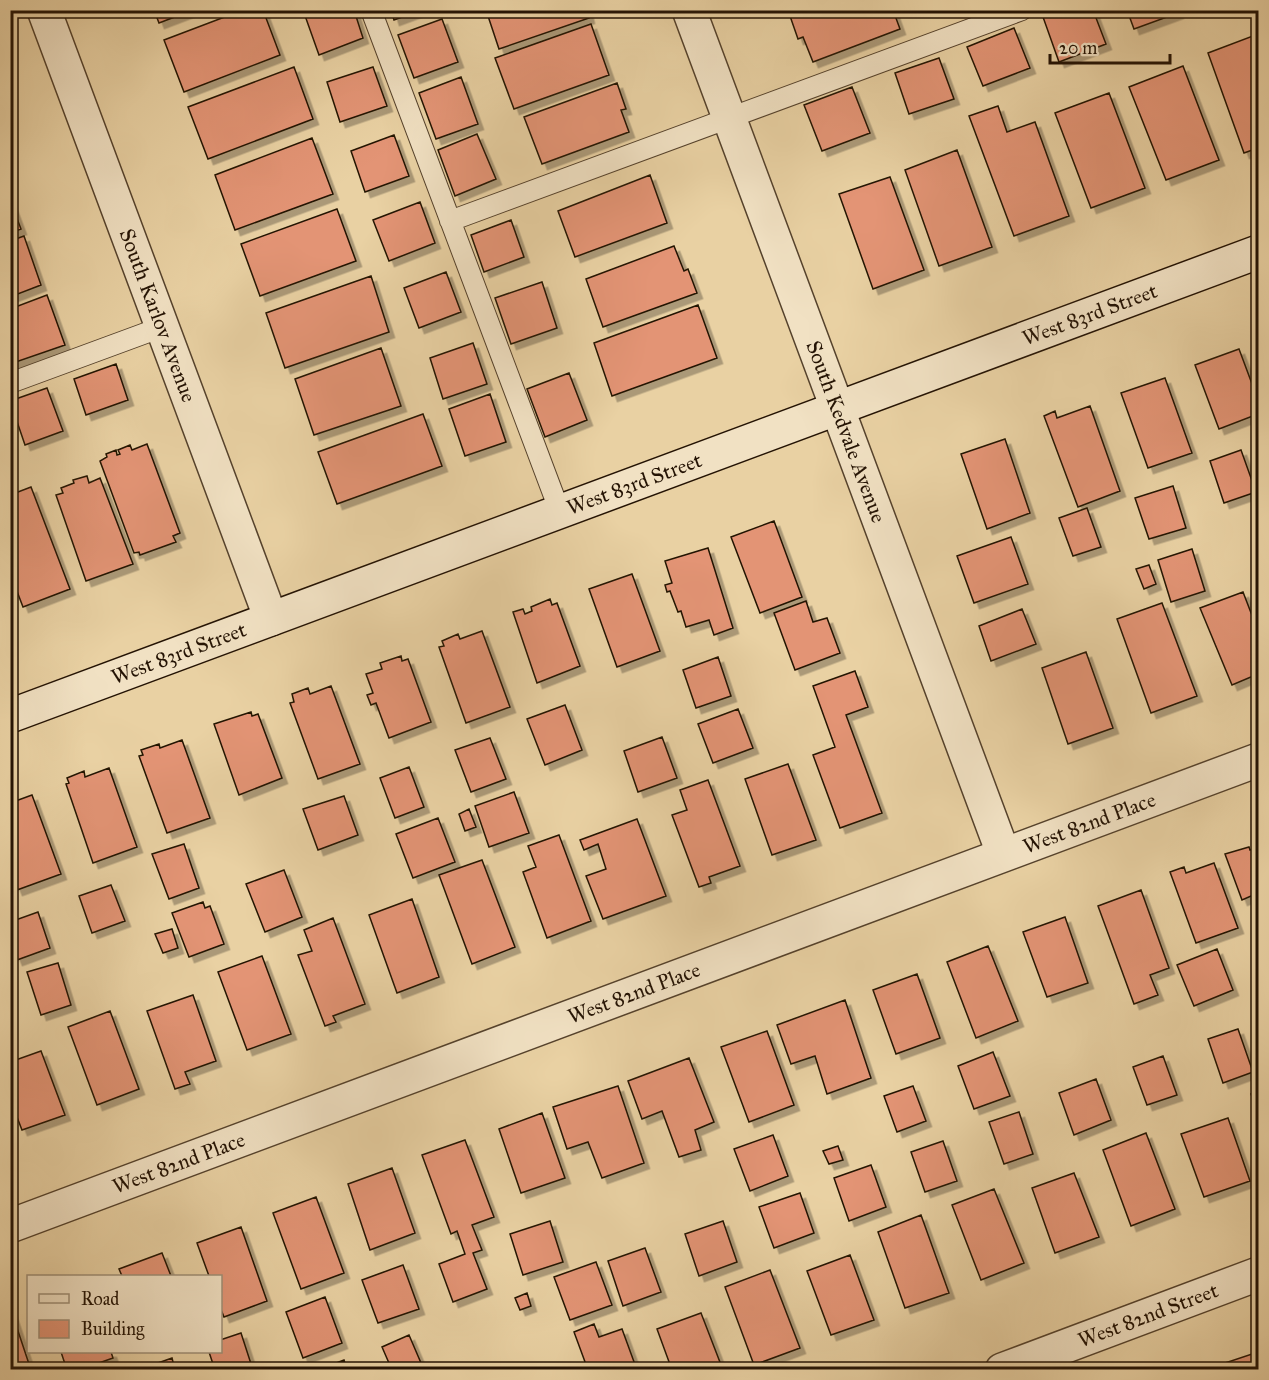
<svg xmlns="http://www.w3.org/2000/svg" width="1269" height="1380" font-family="'IM FELL Great Primer',serif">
<defs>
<filter id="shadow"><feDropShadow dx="5.5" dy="5.5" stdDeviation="0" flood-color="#0004"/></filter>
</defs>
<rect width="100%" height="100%" fill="#e9d1a3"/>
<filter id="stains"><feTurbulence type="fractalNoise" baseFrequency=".00333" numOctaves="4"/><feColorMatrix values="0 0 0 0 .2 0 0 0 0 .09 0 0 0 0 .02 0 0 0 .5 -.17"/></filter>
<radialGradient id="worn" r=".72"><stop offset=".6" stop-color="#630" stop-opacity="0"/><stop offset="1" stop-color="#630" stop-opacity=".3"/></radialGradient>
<!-- building -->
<path fill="#e39475" stroke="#241304" stroke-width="1.5" filter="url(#shadow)" d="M154,10H193L159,23Z
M243,10H263L280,55L184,92L164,40Z
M303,10H354L363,38L319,55Z
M391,10H421L394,20Z
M486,10H587L589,18L499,49Z
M806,10H893L900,29L813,62L803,37L798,39L790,16Z
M1061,10H1093L1106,44L1059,62L1043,17Z
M1127,10H1178V13L1134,29Z
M442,19L458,62L414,78L398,35Z
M591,24L609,75L514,109L495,58Z
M1014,28L1030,68L983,86L967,47Z
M1258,34V148L1244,153L1208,53Z
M939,58L954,99L909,114L895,73Z
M1183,66L1219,160L1166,180L1129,87Z
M294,67L313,119L208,159L188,107Z
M373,67L387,106L340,122L327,82Z
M461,77L478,124L436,139L419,93Z
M617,83L626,109L621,110L629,132L542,164L524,117Z
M852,87L870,133L822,151L804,105Z
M1109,93L1145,188L1091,208L1055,113Z
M998,106L1007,132L1035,122L1069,216L1014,236L969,116Z
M477,134L496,179L455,196L438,150Z
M394,135L409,176L365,192L351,151Z
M312,138L333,194L235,230L215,175Z
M957,150L992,247L939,266L905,170Z
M650,175L667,223L575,257L558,211Z
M890,177L924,270L873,289L839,194Z
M10,200L21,229L10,233Z
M420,202L435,243L389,261L373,220Z
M337,209L356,261L260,296L241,244Z
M511,220L524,257L484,272L471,235Z
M24,236L41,285L10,297V241Z
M674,246L684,271L688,269L697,293L603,327L586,279Z
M446,272L461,312L419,328L404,288Z
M371,276L389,332L285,368L266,313Z
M542,282L557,328L511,344L495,298Z
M47,295L65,345L10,364V309Z
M698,305L717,358L612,396L594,343Z
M473,343L487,384L443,399L430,358Z
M381,348L401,406L314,435L295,379Z
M1239,349L1258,400V414L1219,429L1195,365Z
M116,364L128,400L86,415L74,379Z
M569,373L587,420L545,437L527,389Z
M1165,378L1192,453L1148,468L1121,393Z
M47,388L63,431L25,445L10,401Z
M490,394L506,442L465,456L449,409Z
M1090,406L1120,491L1078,507L1044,416L1055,411L1057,418Z
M423,414L442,466L337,504L318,452Z
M1005,439L1030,513L987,529L961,454Z
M147,444L180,533L173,536L176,542L140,555L139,552L134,553L100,461L107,457L106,454L116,450L117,455L120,454L118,450L130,445L132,450Z
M1241,450L1256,492L1224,503L1210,461Z
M87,476L89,483L100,478L133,564L86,581L56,495L63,493L61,488L74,483L73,480Z
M1173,486L1186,528L1149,539L1135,498Z
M31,487L70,589L23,607L10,573V495Z
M1087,508L1101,547L1073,556L1059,518Z
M774,521L802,597L760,613L731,537Z
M1011,537L1028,584L974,603L957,556Z
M708,548L733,628L714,635L709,620L686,627L681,611L678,612L670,591L667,592L665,585L672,583L665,561Z
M1192,549L1205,591L1171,602L1158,560Z
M1149,565L1156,584L1144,589L1136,569Z
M632,574L660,651L617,667L589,589Z
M1243,592L1258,631V674L1232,685L1200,608Z
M550,599L552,605L557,603L580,666L537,683L513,612L523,609L525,614L532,611L531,607Z
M806,601L813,622L827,618L840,653L795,670L774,613Z
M1162,603L1197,696L1151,713L1117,619Z
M1022,609L1036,644L991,661L979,626Z
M482,631L510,707L466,723L439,647L444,646L442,641L458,634L460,639Z
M1086,652L1113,728L1068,744L1042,668Z
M401,656L402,661L408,659L431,722L389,738L376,703L371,705L367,695L373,693L366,674L382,669L380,663Z
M718,657L731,696L696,708L683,670Z
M855,671L868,707L846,715L882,813L840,828L813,755L835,747L813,686Z
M331,686L360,764L318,779L290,703L294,702L292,694L308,688L310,694Z
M565,705L582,750L545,765L527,719Z
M738,709L753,748L713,763L698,724Z
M251,712L252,716L258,714L282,778L239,795L214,724Z
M662,737L677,778L638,792L624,751Z
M490,738L506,779L471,792L455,750Z
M182,740L210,818L167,833L139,756L143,755L141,750L159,744L160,748Z
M788,764L816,840L772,855L745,779Z
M409,767L424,807L395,818L380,778Z
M109,768L137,847L93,863L66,784L69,783L67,778L84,771L85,777Z
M708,780L740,866L709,877L711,883L699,887L672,815L687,810L680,790Z
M514,792L529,833L489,847L475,806Z
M32,795L61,874L17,890L10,873V803Z
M344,796L358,835L318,850L303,809Z
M469,809L476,827L465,831L459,814Z
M438,818L455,862L413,878L396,834Z
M637,819L666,896L603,919L586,876L606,869L598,844L584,850L580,840Z
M559,835L591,921L547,938L523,872L536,867L528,846Z
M184,844L199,888L169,899L152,854Z
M1249,847L1250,850L1258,847V893L1242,900L1225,854Z
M482,860L515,947L472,964L439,875Z
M1214,863L1238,928L1196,943L1170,872L1184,867L1186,873Z
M284,870L302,917L265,932L246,884Z
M111,885L125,921L92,933L79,896Z
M1141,890L1169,968L1150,975L1158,995L1134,1004L1098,906Z
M412,899L439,977L397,993L369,915Z
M203,902L205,908L210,906L224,944L189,957L172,913Z
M38,912L50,948L17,960L10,943V922Z
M1065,917L1088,983L1047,997L1023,932Z
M333,918L365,1004L333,1016L336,1022L325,1026L298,955L312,951L304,930Z
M172,929L178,948L163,953L155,934Z
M988,946L1018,1021L976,1038L947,962Z
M1217,949L1233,990L1194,1006L1177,965Z
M262,956L291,1034L247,1050L218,972Z
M58,963L71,1005L41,1015L27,972Z
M917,974L940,1038L896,1054L873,990Z
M193,995L216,1061L185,1072L190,1084L175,1089L147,1011Z
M845,1000L871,1078L827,1094L815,1056L791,1064L777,1025Z
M110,1011L139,1089L97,1105L68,1027Z
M1238,1029L1253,1072L1223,1083L1208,1039Z
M767,1031L794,1105L749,1122L721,1047Z
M41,1051L65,1115L22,1130L10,1099V1062Z
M993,1052L1010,1096L974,1109L958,1066Z
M1163,1056L1177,1095L1147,1105L1133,1067Z
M689,1058L714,1122L695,1130L701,1150L679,1157L662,1111L642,1119L628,1081Z
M1096,1079L1111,1120L1074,1135L1059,1093Z
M618,1086L644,1163L602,1178L588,1142L567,1149L553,1107Z
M913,1086L926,1121L897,1132L884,1096Z
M1258,1091V1113L1251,1094Z
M1019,1112L1033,1154L1004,1164L989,1122Z
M542,1113L565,1178L521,1193L499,1129Z
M1228,1118L1250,1181L1204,1197L1181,1134Z
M1146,1133L1175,1209L1131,1226L1103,1150Z
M773,1135L788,1176L750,1191L734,1149Z
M465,1140L494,1217L472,1225L482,1250L473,1253L487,1289L453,1302L439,1264L465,1254L457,1231L451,1234L422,1155Z
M943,1141L957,1181L925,1192L911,1152Z
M838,1146L843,1160L829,1164L823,1151Z
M871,1165L886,1207L849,1221L834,1178Z
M392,1168L415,1233L370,1250L348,1184Z
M1074,1173L1099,1237L1055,1253L1032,1188Z
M994,1189L1024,1263L981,1280L952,1205Z
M800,1193L814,1233L774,1248L759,1207Z
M316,1197L344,1273L301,1289L273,1213Z
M921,1215L949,1293L905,1308L878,1232Z
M550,1221L563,1262L523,1275L510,1234Z
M723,1221L737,1262L699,1276L685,1234Z
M241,1227L267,1301L224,1317L220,1307V1276H209L197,1243Z
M645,1248L661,1292L623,1306L608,1261Z
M162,1253L171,1276H122L119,1269Z
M850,1255L874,1320L831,1335L807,1271Z
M596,1262L612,1305L570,1320L554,1277Z
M403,1265L419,1309L378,1323L362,1280Z
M770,1270L800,1348L754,1365L725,1287Z
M527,1293L531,1306L520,1310L515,1298Z
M325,1297L342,1343L303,1358L286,1312Z
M11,1310L31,1370H10Z
M701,1313L723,1370H672L657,1329Z
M594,1324L599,1337L622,1329L637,1370H588L574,1332Z
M241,1333L253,1370H215L209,1352H220V1340Z
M409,1335L424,1370H392L382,1347Z
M61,1352H111L113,1358L79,1370H67Z
M1258,1352V1370H1223L1222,1364Z
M172,1358L175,1370H138Z
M344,1360L347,1370H318Z"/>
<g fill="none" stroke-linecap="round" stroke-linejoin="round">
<defs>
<path id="lane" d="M371,10L560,512
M450,221L1022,10
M10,383L162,327"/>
<g id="street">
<path id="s1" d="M44,10L271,619"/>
<path id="s2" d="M689,10L1003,853"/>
<path id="s3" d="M10,1226L1258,760"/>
<path id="s4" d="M1002,1370L1258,1274"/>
</g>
<g id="secondary">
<path id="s5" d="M10,716L1258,252"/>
</g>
</defs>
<!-- lane casing -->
<use href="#lane" stroke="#55422c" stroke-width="22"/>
<!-- street casing -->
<use href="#street" stroke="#55422c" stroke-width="36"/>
<!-- secondary casing -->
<use href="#secondary" stroke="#241304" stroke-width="36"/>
<!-- lane -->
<use href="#lane" stroke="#f1e1c3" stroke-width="20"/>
<!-- street -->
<use href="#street" stroke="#f1e1c3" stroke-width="33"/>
<!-- secondary -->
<use href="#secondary" stroke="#f1e1c3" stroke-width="33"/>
</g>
<g text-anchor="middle" stroke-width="5" stroke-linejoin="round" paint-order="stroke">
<!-- street labels -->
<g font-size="21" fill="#241304" stroke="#f1e1c3">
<text dy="7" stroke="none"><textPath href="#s1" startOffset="326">South Karlov Avenue</textPath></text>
<text dy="7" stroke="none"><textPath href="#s5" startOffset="1152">West 83rd Street</textPath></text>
<text dy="7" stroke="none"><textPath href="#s2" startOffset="450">South Kedvale Avenue</textPath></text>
<text dy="7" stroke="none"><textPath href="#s5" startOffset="666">West 83rd Street</textPath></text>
<text dy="7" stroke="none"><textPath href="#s5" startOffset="180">West 83rd Street</textPath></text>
<text dy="7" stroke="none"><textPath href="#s3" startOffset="1152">West 82nd Place</textPath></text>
<text dy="7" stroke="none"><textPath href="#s3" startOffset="666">West 82nd Place</textPath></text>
<text dy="7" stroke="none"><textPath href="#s3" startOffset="180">West 82nd Place</textPath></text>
<text dy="7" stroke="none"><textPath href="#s4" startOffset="156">West 82nd Street</textPath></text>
</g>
</g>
<!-- margin -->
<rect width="1269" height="1380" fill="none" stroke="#e9d1a3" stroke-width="36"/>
<rect x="12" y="12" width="1245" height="1356" fill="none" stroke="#241304" stroke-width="3"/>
<rect x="18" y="18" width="1233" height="1344" fill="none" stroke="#241304" stroke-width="1.5"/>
<!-- legend -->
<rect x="27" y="1275" width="195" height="78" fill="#f1e1c3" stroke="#9f8f77" stroke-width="1.5"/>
<rect x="39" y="1294" width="30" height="9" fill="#f1e1c3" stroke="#9f8f77" stroke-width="1.5"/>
<text x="81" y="1305" font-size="18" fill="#241304">Road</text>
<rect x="39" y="1320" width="30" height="18" fill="#e39475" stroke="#9f8f77" stroke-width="1.5"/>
<text x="81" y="1335" font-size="18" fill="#241304">Building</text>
<!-- scale -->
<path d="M1050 54v9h120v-9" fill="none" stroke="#241304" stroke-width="3"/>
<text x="1059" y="54" font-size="18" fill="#241304" stroke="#f1e1c3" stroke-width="4.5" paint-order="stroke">20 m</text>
<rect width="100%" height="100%" filter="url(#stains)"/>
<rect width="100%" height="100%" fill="url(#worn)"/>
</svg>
